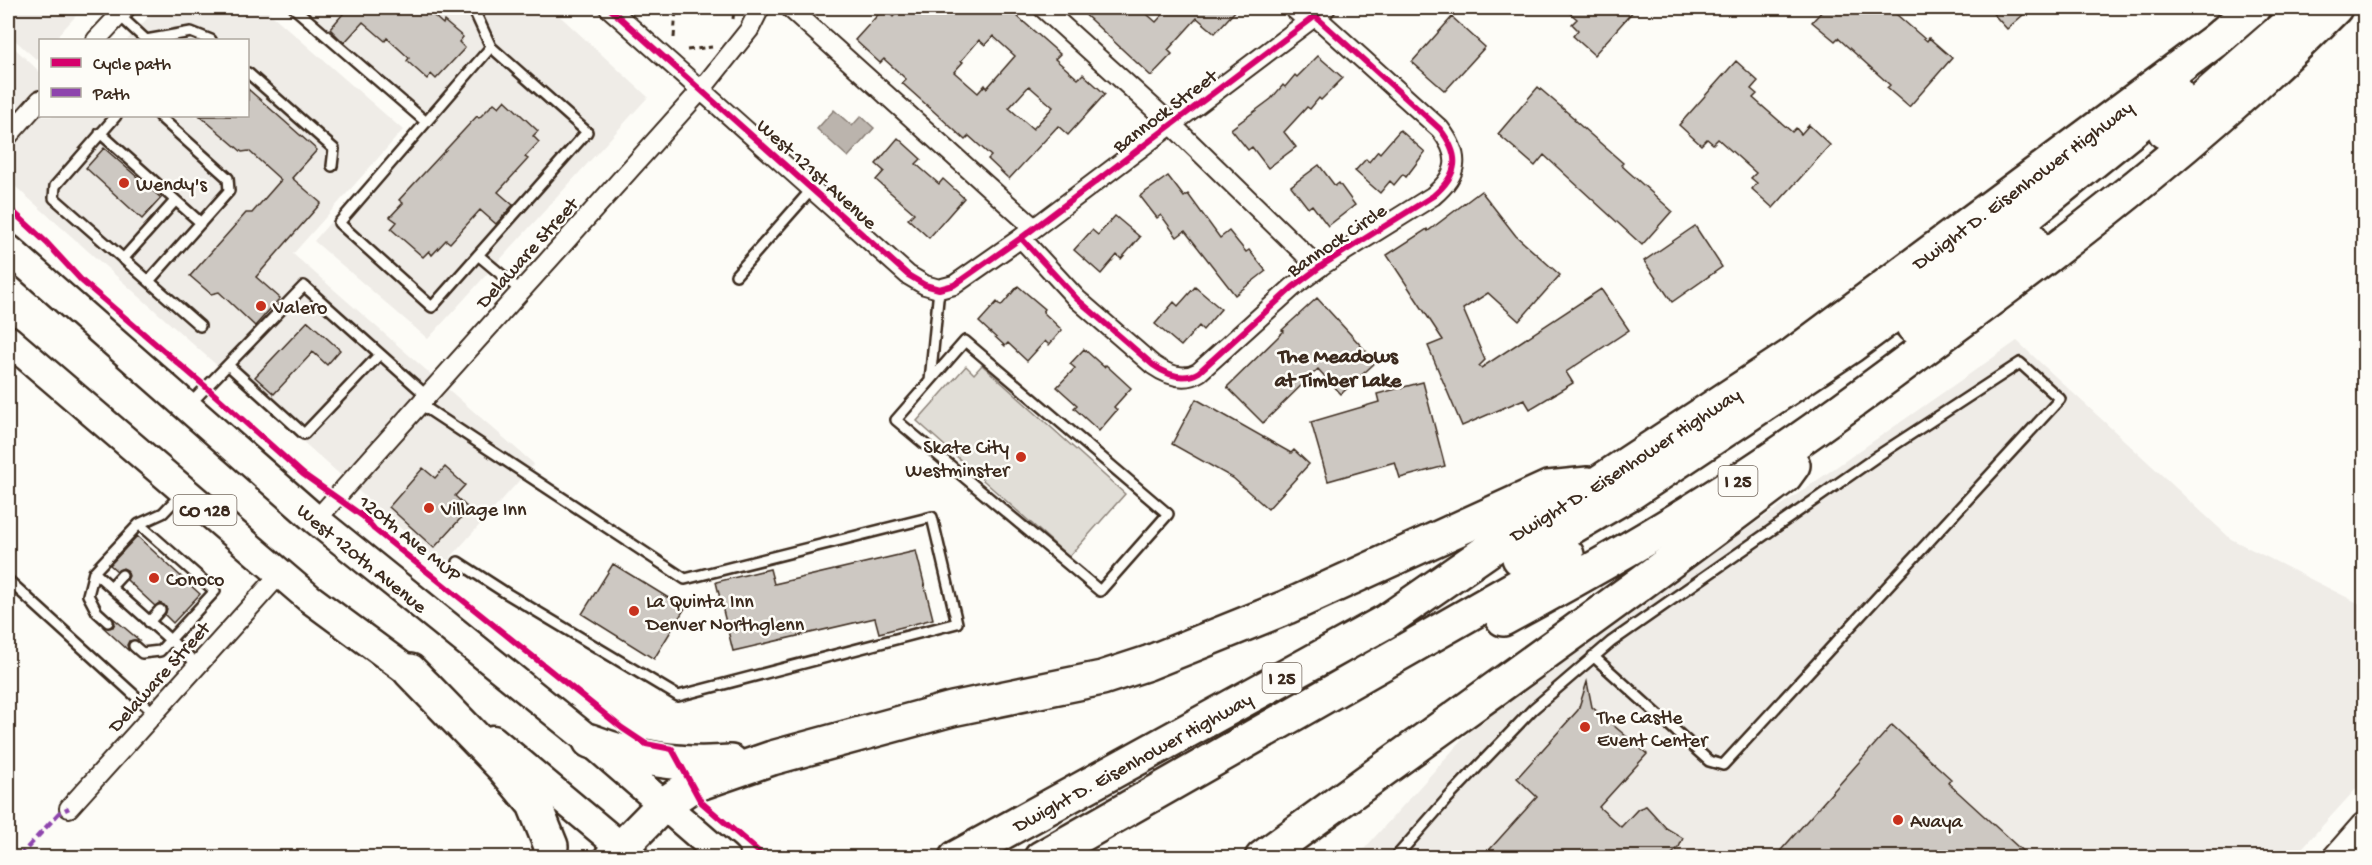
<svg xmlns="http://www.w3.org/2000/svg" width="2372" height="865" font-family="'Gochi Hand',sans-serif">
<rect width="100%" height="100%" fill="#fdfcf7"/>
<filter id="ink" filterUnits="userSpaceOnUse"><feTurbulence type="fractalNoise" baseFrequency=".0167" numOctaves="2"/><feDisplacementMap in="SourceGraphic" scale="12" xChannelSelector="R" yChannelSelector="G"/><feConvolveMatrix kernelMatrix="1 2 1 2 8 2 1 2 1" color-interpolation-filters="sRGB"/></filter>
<g filter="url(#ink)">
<!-- built -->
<path fill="#efece7" d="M8,8H83L54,40H40V56L37,60L8,34Z
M157,8H264L403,130L293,254L534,464L443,566L8,180V42L40,72V116H248V40H127Z
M302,8H551L648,97L428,339L314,241L424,114Z
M2017,341L2231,539L2364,606V780L2294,857L1356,858L1470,731L1644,601Z"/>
<!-- green -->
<path fill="#e1ded7" stroke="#8e847a" stroke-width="1.5" d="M982,365L1125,494L1069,557L917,421L966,366L974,374Z"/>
<!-- water -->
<path fill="#bbb4ad" stroke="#887d74" stroke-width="1.5" d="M834,110L852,126L861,116L874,128L848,157L817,129Z"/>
<!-- building -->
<path fill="#cdc8c2" stroke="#3b2a1e" stroke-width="1.5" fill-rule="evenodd" d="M348,8H425L443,24L444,21L463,37L459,42L465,48L436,79L431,74L427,79L407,61L409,58L387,38L385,41L363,22L344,43L330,29Z
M884,8L893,17L901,8H1008L1060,54L1055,59L1078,79L1083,74L1105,94L1068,135L1058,126L1009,179L988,159L991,156L969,136L965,140L940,117L902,83L906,79L884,59L880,63L855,40ZM993,36L1015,56L987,88L985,85L978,93L954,72L963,62L961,61L979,40L985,45ZM1029,86L1053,107L1033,129L1009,108Z
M1078,8H1140L1156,22L1169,8H1238L1215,33L1197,18L1168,50L1172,54L1151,76Z
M1564,8H1636L1594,55L1573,36L1578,30L1572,24L1577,19Z
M1825,8H1889L1927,41L1929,38L1952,58L1909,107L1887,88L1890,85L1838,38L1835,41L1812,22Z
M1988,8H2031L2007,29Z
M1452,17L1485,47L1445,91L1412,62Z
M1318,56L1343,78L1321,100L1319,98L1310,109L1307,107L1284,132L1296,147L1268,168L1252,147L1248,150L1231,129L1271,99L1283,85L1285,87L1295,75L1297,77Z
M1736,61L1758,81L1751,89L1757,94L1753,98L1792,132L1796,128L1801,134L1809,125L1830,145L1773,208L1752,189L1757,183L1751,178L1756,173L1718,139L1713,144L1707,139L1701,145L1679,125Z
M1538,87L1575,119L1574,120L1623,163L1621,165L1672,211L1642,245L1544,155L1535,166L1498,134Z
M248,89L317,150L292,178L321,203L256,277L280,298L255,326L219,292L211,294L190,276L246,213H252L281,180L249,151L242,152L200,116H248Z
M505,100L538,131L533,136L539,142L525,157L528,159L498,192L513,205L496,224L480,210L450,243L446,240L432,255L429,251L423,257L391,229L397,222L390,217L403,203L399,200L477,116L479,118L494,103L499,107Z
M1400,130L1425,152L1406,177L1403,174L1394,185L1390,181L1380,193L1355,171L1366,159L1369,162L1378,151L1380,153Z
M898,138L921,159L916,164L939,184L943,179L964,198L929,238L908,219L914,213L876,180L884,171L876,164Z
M104,148L161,198L142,219L86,168Z
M1319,165L1335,186L1339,183L1355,205L1328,226L1312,205L1308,208L1291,186Z
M1168,176L1184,197L1188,194L1220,238L1229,231L1246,252L1249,250L1266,271L1235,295L1185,231L1177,237L1161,215L1157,218L1140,196Z
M1481,191L1516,236L1560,275L1519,321L1488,293L1463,309L1485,360L1479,366L1481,368L1601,289L1629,330L1566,372L1573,383L1530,409L1524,399L1462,426L1428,346L1443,340L1387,255L1427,229L1428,231Z
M1115,216L1140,237L1121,259L1117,255L1101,274L1074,250L1092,230L1098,235Z
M1695,226L1722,267L1672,302L1644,261Z
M1018,286L1045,309L1043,312L1062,330L1049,345L1045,341L1027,361L1008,343L1005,346L979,322L997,302L1001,306Z
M1195,287L1221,309L1203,330L1199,326L1181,346L1155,324L1174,302L1178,306Z
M1317,298L1376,362L1341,394L1318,369L1263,423L1227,387L1284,331L1282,330Z
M308,321L340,350L327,365L313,352L274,394L255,377Z
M1084,349L1104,367L1106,365L1131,388L1114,407L1117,410L1099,431L1074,408L1077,405L1057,387L1075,368L1070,364Z
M1423,382L1445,466L1400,478L1395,462L1328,481L1311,422L1379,402L1377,394Z
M1196,399L1291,453L1294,450L1309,464L1268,509L1233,478L1172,444Z
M445,467L465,485L455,496L469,509L434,548L389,507L423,468L435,478Z
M137,536L200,594L173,623L165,615L167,609L164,605L159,603L155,606L127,580L129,576L127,570L123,568L117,571L110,565Z
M916,551L933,619L879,633L875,618L733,651L716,582L770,569L774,584Z
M613,564L685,608L654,659L582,614Z
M112,617L139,640L129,641L127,645L129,651L103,627H113L115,623Z
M1587,682L1592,707L1647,754L1599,807L1621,827L1638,809L1646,806L1666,828L1683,838L1679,847L1668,858H1482L1537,797L1517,778L1578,710Z
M1892,725L1951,779L1948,783L2030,858H1774Z"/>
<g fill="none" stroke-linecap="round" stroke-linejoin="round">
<defs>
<path id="lane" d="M294,8L426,122
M473,8L491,47
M119,15L146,40
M146,40L191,32L211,40
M491,47L587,132L432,307L339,223Z
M248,73L334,149L332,166
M116,116L55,186L54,198L200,326
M100,133L201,223
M478,255L521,291
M123,259L175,201
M736,275L812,189
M149,281L229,191L228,178L159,116
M965,341L1168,514L1100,591L896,420Z
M380,354L427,396
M930,381L939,289
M190,404L304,286L380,354L304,434L228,365
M420,404L685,579L932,517L957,623L678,696L506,593L458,562
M182,493L163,513L139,524L94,572L197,664
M94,572L88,595L97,612L108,622
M8,580L154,713
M111,587L122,575
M149,622L160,610
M134,646L142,653L160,651L215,591L139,524
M1395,858L1446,800L1533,709L1611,642L1879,455L2020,363L2060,399L1723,765L1709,761L1593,656"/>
<path id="street" d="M609,8L908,275L925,285L939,289L954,285L1021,238L1326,8
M790,8L1034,228
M1043,8L1171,124L1319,268
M1293,8L1308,21
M96,40L126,8
M8,136L40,100
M1021,238L1077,299L1153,365C1166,374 1183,382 1199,372L1293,287L1324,264L1433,196C1459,174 1461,156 1440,129L1315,16
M316,520L701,90L749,30L760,8
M69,808L280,574"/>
<path id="secondary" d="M2336,858L2364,826"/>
<g id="primary">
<path id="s1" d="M8,249L316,520L590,741L725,858"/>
<path d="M8,340L309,598L427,685"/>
<path d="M493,740L634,858"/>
</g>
<g id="highway">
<path d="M2165,132L2306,8"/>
<path d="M1913,326L1971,287L2031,239"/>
<path d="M1519,558L1632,492L1851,346L2020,221L2177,94"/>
<path d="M1503,619C1581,577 1658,534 1732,485C1808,436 1880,382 1952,328C2086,229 2218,126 2335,8"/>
<path d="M410,671L503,767L534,804L551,846L550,858"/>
<path d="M590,741C639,760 678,766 731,762"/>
<path d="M611,858L663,805L691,786L772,758L952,709L1102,678L1148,663L1287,607L1548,488L1588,484"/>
<path id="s2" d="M956,858L1385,622L1493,547L1598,483L1794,354L2217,39L2253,8"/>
<path d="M1041,858L1520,585L1567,555"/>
<path d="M1262,858C1436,730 1613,607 1785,476L1793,465"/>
</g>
</defs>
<!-- lane casing -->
<use href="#lane" stroke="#3b2a1e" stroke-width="14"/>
<!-- street casing -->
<use href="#street" stroke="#3b2a1e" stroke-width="22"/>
<!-- secondary casing -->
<use href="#secondary" stroke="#3b2a1e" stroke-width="30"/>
<!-- primary casing -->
<use href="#primary" stroke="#3b2a1e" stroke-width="33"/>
<!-- highway casing -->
<use href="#highway" stroke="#3b2a1e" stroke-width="38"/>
<!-- path -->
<path stroke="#3b2a1e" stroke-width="3" stroke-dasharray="6 4.5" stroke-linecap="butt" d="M733,19L734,8
M674,38L676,8
M687,50L712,47"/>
<!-- lane -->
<use href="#lane" stroke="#fdfcf7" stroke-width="9"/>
<!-- street -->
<use href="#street" stroke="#fdfcf7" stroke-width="18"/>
<!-- secondary -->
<use href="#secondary" stroke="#fdfcf7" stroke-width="26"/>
<!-- primary -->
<use href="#primary" stroke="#fdfcf7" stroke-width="28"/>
<!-- highway -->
<use href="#highway" stroke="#fdfcf7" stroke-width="33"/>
<!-- quiet -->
<path stroke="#8e44ad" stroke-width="4.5" stroke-dasharray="9 4.5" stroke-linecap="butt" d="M18,858L59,813L69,808"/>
<defs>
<path id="cycleway" d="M609,8L908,275L925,285L939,289L954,285L1021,238L1326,8
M8,207L47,243L82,281L206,387L303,474L364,517L374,529L622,728L646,744L672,749L701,802L766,858
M1021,238L1077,299L1153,365C1166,374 1183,382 1199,372L1293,287L1324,264L1433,196C1459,174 1461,156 1440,129L1315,16"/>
</defs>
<!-- cycleway casing -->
<use href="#cycleway" stroke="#fdfcf7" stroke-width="10"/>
<!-- cycleway -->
<use href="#cycleway" stroke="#d6006c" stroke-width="6"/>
</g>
</g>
<!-- markers -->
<g fill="#c8321e" stroke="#fdfcf7" stroke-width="2">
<circle cx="124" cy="183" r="6"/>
<circle cx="261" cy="306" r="6"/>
<circle cx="1021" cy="457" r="6"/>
<circle cx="429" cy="508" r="6"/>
<circle cx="154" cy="578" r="6"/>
<circle cx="634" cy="611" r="6"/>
<circle cx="1585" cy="727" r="6"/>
<circle cx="1898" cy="820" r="6"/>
</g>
<g text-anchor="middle" stroke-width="5" stroke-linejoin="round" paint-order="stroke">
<!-- shield labels -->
<g fill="#fdfcf7" stroke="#75695f" stroke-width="1.5">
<rect x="1718.5" y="466" width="39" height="30" rx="4.5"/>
<rect x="173.5" y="495" width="63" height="30" rx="4.5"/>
<rect x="1262.5" y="663" width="39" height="30" rx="4.5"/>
</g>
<g font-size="18" font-weight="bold" fill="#3b2a1e">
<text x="1738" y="487">I 25</text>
<text x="205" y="516">CO 128</text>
<text x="1282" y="684">I 25</text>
</g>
<!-- street labels -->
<g font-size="20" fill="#3b2a1e" stroke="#fdfcf7">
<text transform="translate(1164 110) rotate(-37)" y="7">Bannock Street</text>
<text transform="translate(818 173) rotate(42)" y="7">West 121st Avenue</text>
<text dy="7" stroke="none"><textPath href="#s2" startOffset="1263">Dwight D. Eisenhower Highway</textPath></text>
<text transform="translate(1336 239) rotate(-34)" y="7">Bannock Circle</text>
<text transform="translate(526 252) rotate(-48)" y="7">Delaware Street</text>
<text dy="7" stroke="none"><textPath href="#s2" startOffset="777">Dwight D. Eisenhower Highway</textPath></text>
<text transform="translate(411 537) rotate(39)" y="7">120th Ave MUP</text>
<text dy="7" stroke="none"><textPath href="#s1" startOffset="470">West 120th Avenue</textPath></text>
<text transform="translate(158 676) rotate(-48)" y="7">Delaware Street</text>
<text dy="7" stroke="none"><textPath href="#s2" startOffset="201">Dwight D. Eisenhower Highway</textPath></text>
</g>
<!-- poi labels -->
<g font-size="20" fill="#3b2a1e" stroke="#fdfcf7" text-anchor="start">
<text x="136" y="190">Wendy's</text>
<text x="273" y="313">Valero</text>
<text x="1009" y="453" text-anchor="end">Skate City<tspan x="1009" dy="23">Westminster</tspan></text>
<text x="441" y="515">Village Inn</text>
<text x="166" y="585">Conoco</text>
<text x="646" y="607">La Quinta Inn<tspan x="646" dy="23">Denver Northglenn</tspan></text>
<text x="1597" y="723">The Castle<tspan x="1597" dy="23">Event Center</tspan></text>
<text x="1910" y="827">Avaya</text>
</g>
<!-- neighbourhood labels -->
<g font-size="21" font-weight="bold" fill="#3b2a1e" stroke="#fdfcf7">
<text x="1338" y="362">The Meadows<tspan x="1338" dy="24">at Timber Lake</tspan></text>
</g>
</g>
<!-- margin -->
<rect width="2372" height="865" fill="none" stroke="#fdfcf7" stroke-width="30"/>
<rect x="15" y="15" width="2342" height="835" fill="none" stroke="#3b2a1e" stroke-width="2" filter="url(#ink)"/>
<!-- legend -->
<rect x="39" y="39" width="210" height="78" fill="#fdfcf7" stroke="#afa8a0" stroke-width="1.5"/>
<rect x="51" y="58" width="30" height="9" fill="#d6006c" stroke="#afa8a0" stroke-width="1.5"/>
<text x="93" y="69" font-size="18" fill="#3b2a1e">Cycle path</text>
<rect x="51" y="88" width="30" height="9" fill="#8e44ad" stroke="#afa8a0" stroke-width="1.5"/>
<text x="93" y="99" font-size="18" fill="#3b2a1e">Path</text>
</svg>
